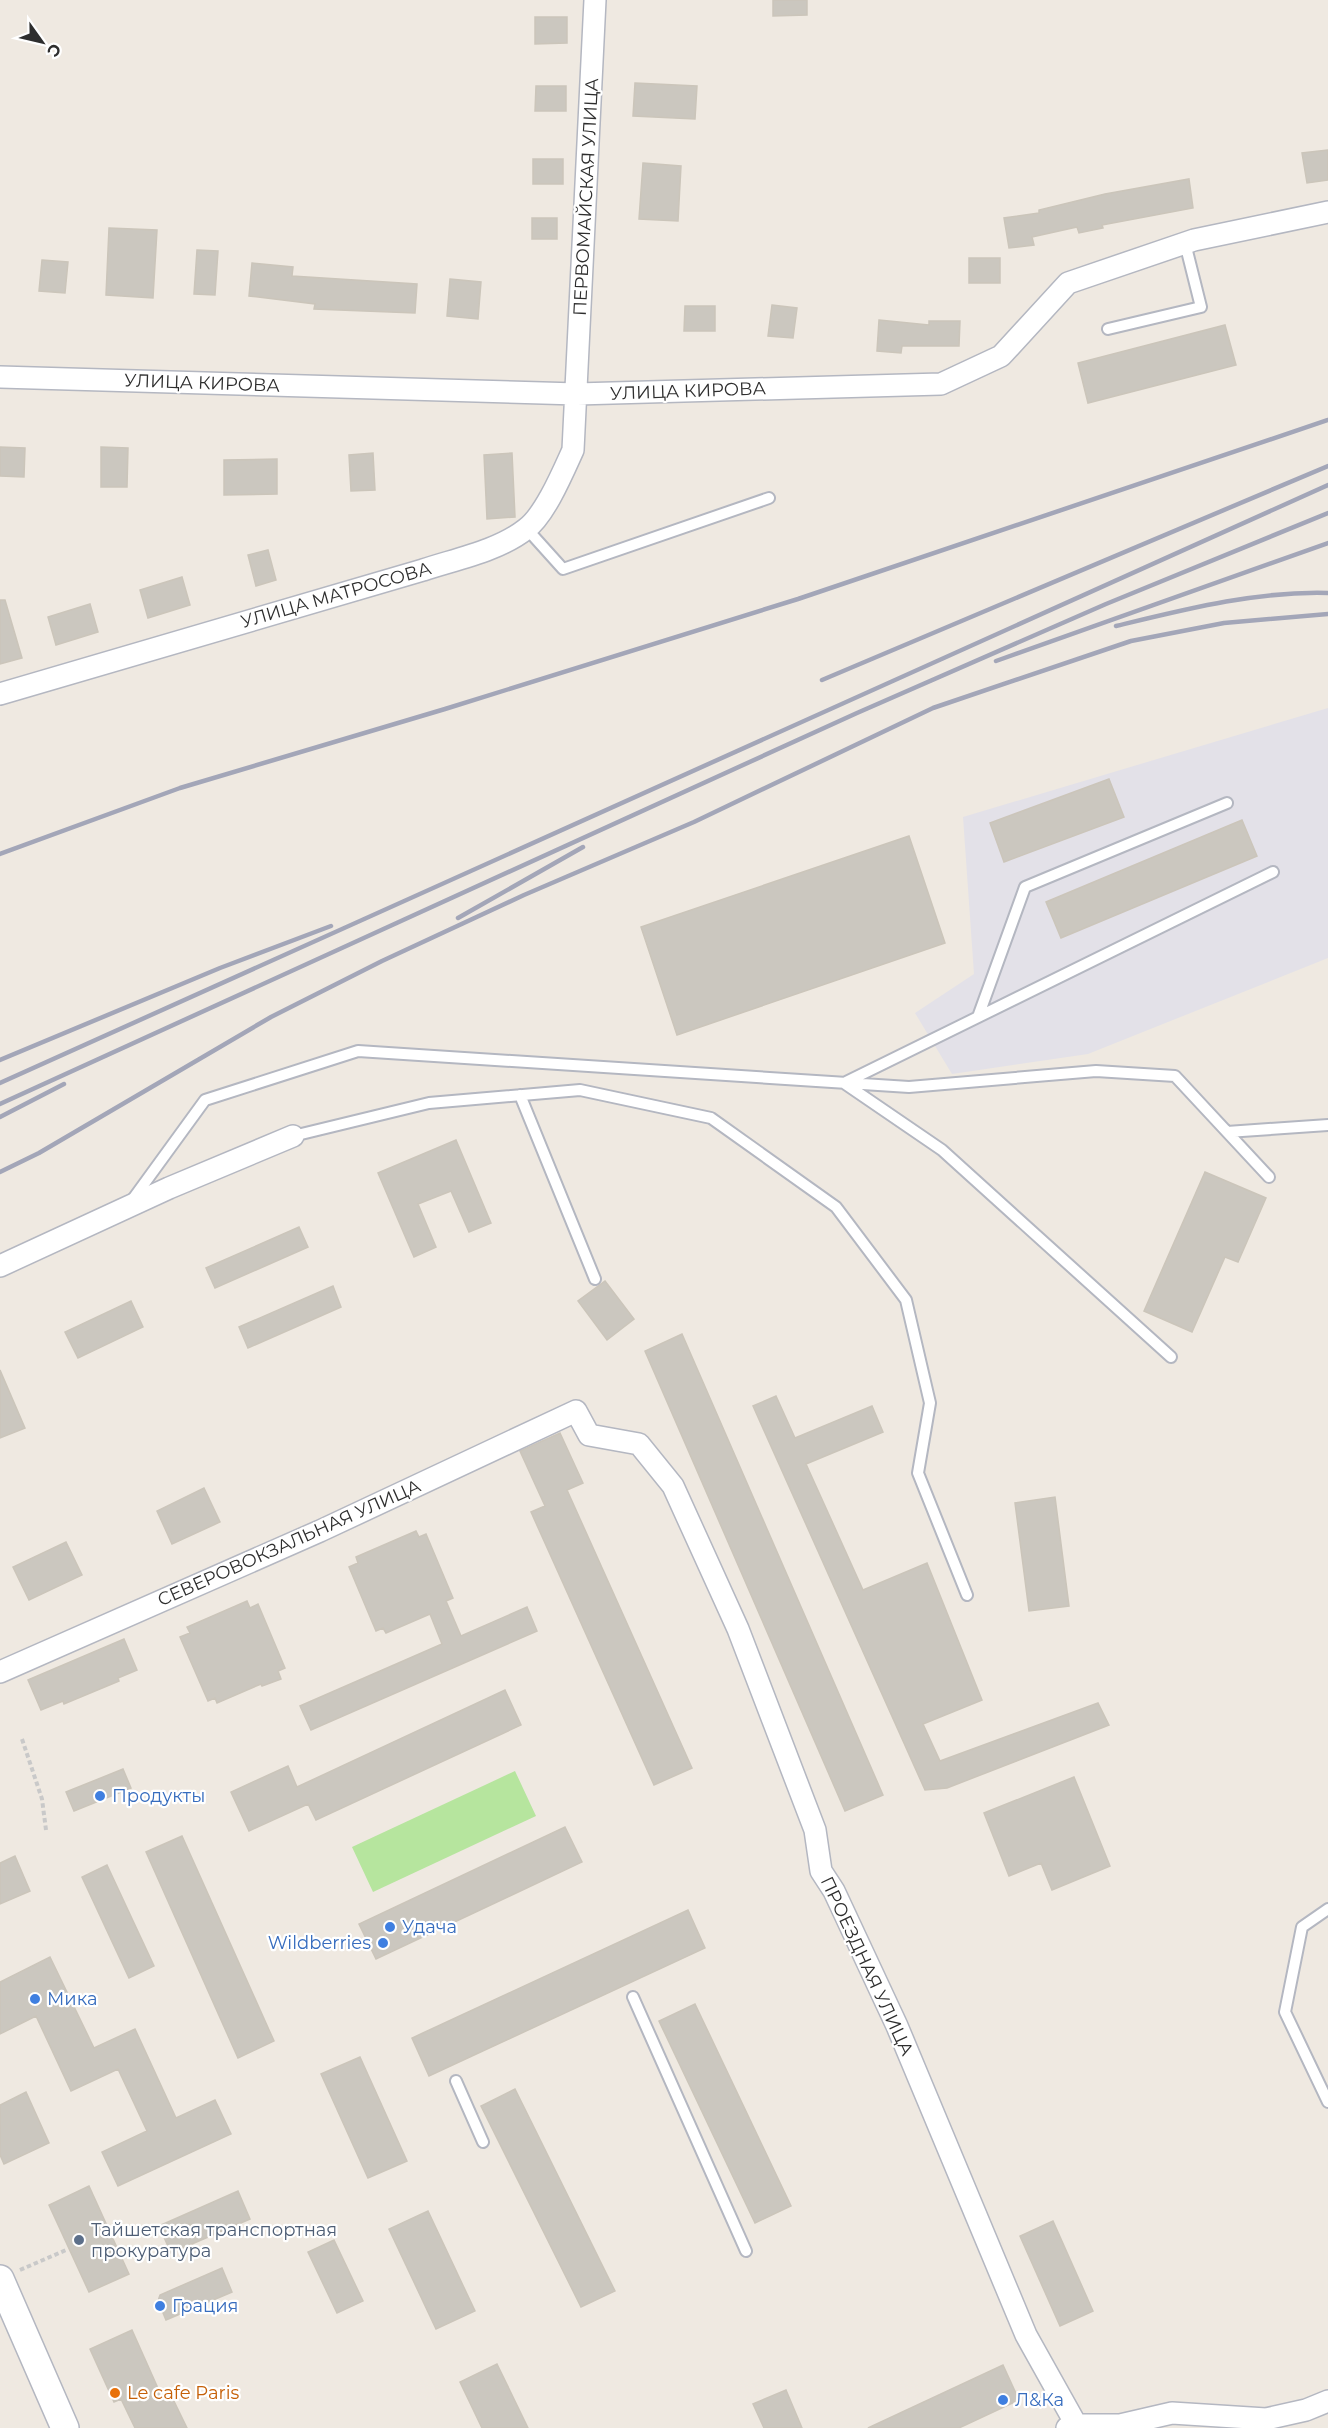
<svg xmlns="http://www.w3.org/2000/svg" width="1328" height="2428" font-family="Montserrat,sans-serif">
<rect width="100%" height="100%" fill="#efe9e1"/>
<!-- industrial -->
<path fill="#e3e1e8" d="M1328,708V958L1088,1054L952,1074L915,1013L974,974L963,817Z"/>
<!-- green -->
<path fill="#b6e59e" d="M515,1771L536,1816L373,1892L352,1847Z"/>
<!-- building -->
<path fill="#cbc7bf" stroke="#cbc5ba" stroke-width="1.5" d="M773,0H807V15L773,16Z
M535,17H567V43L535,44Z
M635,83L697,86L695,119L633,116Z
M536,86H566V111H535Z
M1328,150V180L1307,183L1302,153Z
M533,159H563V184H533Z
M643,163L681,166L678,221L639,219Z
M1189,179L1193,208L1102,225L1103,228L1079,233L1077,227L1032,237L1034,245L1009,248L1004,218L1039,213V210L1105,194Z
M532,218H557V239H532Z
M109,228L157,230L153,298L106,295Z
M197,250L218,251L215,295L194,294Z
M969,258H1000V283H969Z
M42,260L68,262L65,293L39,291Z
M252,263L293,267L292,276L417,284L415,313L314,309L315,304L249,296Z
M450,279L481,282L478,319L447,316Z
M772,305L797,308L793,338L768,336Z
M685,306H715V331H684Z
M879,320L929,325V321H960L959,346H902L901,353L877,351Z
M1225,325L1236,365L1088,403L1078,363Z
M0,447L25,448L24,477L0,476Z
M101,447L128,448L127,487H101Z
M373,453L375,490L351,491L349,455Z
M512,453L515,517L487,519L484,455Z
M277,459V494L224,495V460Z
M268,550L276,580L256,586L248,555Z
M182,577L190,605L148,618L140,590Z
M0,600H5L22,658L0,664Z
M90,604L98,632L56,645L48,617Z
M1109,779L1124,817L1004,862L990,823Z
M1242,820L1257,856L1061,938L1046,902Z
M909,836L945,943L677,1035L641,927Z
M456,1140L491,1223L469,1232L451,1191L418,1204L436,1247L414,1257L378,1173Z
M1205,1172L1266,1198L1238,1262L1225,1257L1192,1332L1144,1311Z
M299,1227L308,1247L215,1288L206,1268Z
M605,1281L634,1319L607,1340L578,1301Z
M333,1286L341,1307L248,1348L239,1327Z
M131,1301L143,1327L78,1358L65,1332Z
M682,1334L883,1795L845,1811L645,1351Z
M0,1370L25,1428L0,1438Z
M776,1396L795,1438L872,1406L883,1432L806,1464L863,1590L927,1563L982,1700L923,1724L940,1761L1098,1703L1109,1725L947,1788L925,1790L753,1406Z
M560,1433L583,1483L567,1490L692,1768L654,1785L531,1512L545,1506L520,1451Z
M204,1488L220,1522L172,1544L157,1511Z
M1055,1497L1069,1606L1029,1611L1015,1503Z
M416,1531L419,1537L426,1534L453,1598L446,1601L461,1636L527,1607L537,1631L311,1730L300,1706L442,1644L430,1614L386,1633L383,1628L376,1631L349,1567L358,1563L356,1557Z
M66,1542L82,1575L29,1600L13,1567Z
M247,1601L250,1608L258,1604L285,1668L278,1671L281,1679L262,1686L261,1684L217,1703L215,1698L208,1701L180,1637L190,1633L187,1627Z
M124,1639L137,1670L118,1678L119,1681L64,1704L63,1701L41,1710L28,1680Z
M505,1690L521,1725L316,1820L308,1804L249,1831L231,1792L288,1766L297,1787Z
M123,1769L131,1788L74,1811L66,1792Z
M1074,1777L1110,1866L1052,1890L1041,1863L1009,1876L984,1813Z
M565,1827L582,1862L376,1959L359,1924Z
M182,1836L274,2041L238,2058L146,1852Z
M15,1856L30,1891L0,1904V1863Z
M107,1865L154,1966L129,1978L82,1877Z
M688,1910L705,1948L429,2076L412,2038Z
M50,1957L94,2048L135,2029L176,2118L215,2100L231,2134L118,2186L102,2152L147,2131L118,2069L71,2091L36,2016L0,2034V1982Z
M695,2004L791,2206L755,2223L659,2021Z
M360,2057L407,2161L368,2178L321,2074Z
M515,2089L615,2291L581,2307L481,2106Z
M26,2092L49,2143L4,2164L0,2155V2105Z
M89,2186L129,2274L89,2292L49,2205Z
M238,2191L250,2219L171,2253L159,2226Z
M428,2211L475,2311L436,2329L389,2229Z
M1053,2221L1093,2311L1060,2326L1020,2236Z
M334,2240L363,2301L337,2313L308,2252Z
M222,2268L232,2292L166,2320L158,2301L160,2295Z
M132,2330L161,2395L169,2391L187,2428H135L121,2399L114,2402L90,2349Z
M497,2364L528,2428H482L460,2382Z
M1003,2365L1019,2400L959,2428H868Z
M786,2390L802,2428H764L753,2404Z"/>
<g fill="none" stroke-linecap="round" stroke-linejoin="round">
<defs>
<path id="service" d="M1108,329L1201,307L1185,243
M527,529L563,569L769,498
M978,1017L1025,887L1227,803
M520,1095L595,1279
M1227,1132L1328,1125
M293,1136L429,1103L580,1090L711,1118L836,1207L906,1300L930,1403L918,1473L967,1595
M133,1199L205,1100L358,1051L909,1087L1096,1071L1175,1076L1269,1177
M1171,1357L942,1150L844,1083L1273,872
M1328,1909L1302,1927L1285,2012L1328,2102
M633,1997L746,2251
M456,2081L483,2142"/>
<path id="minor" d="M0,377L577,394L941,384L1001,356L1068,283L1194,240L1328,212
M0,694L423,570C456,559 498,551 526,529C545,515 563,472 573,450L595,0
M0,1266L169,1188L293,1136
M0,1672L320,1531L576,1411L589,1435L639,1444L673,1486L738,1629L815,1830L821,1871L834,1891L897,2026L1026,2335L1078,2428
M1067,2428L1076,2425H1120L1172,2413L1266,2419L1306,2410L1328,2401"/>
<path id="tertiary" d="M0,2279L65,2428"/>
</defs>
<!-- service casing -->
<use href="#service" stroke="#b4b7c1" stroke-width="14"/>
<!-- minor casing -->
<use href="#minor" stroke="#b4b7c1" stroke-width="24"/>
<!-- tertiary casing -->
<use href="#tertiary" stroke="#b4b7c1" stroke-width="30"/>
<!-- path -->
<path stroke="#c9c9c9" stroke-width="4" stroke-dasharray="4.5 3" stroke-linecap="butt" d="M22,1739L42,1799L46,1830
M20,2270L66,2250"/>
<!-- service -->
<use href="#service" stroke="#fff" stroke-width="10"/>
<!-- minor -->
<use href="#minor" stroke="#fff" stroke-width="21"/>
<!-- tertiary -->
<use href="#tertiary" stroke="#fff" stroke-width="27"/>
<!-- rail -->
<path stroke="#a3a6b8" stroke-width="4.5" d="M1116,626C1186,609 1256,591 1328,593
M996,661L1328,543
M822,680L1328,466
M0,854L180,788L445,709L798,599L1328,420
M458,918L583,847
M0,1060L220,968L331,926
M0,1083L1328,485
M0,1104L857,713L1106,604L1328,513
M0,1117L64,1084
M0,1172L39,1153L271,1017L382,961L524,895L694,822L933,708L1131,641L1224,623L1328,614"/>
</g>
<!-- markers -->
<g fill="#3f7fe0" stroke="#fff" stroke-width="2">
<circle cx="100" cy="1796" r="6"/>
<circle cx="390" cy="1927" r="6"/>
<circle cx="383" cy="1943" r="6"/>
<circle cx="35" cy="1999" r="6"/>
<circle cx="160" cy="2306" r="6"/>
<circle cx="1003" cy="2400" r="6"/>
</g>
<circle fill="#5c6f8a" stroke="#fff" stroke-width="2" cx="79" cy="2240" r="6"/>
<circle fill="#e8710a" stroke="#fff" stroke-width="2" cx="115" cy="2393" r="6"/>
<g text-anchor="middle" stroke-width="4.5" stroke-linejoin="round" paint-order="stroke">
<!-- street labels -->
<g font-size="18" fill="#2e2e2e" stroke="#fff">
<text transform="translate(586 197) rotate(-87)" y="6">ПЕРВОМАЙСКАЯ УЛИЦА</text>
<text transform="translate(202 383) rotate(2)" y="6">УЛИЦА КИРОВА</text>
<text transform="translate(688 391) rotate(-2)" y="6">УЛИЦА КИРОВА</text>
<text transform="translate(336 595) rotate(-16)" y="6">УЛИЦА МАТРОСОВА</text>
<text transform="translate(289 1543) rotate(-24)" y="6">СЕВЕРОВОКЗАЛЬНАЯ УЛИЦА</text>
<text transform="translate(867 1966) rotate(65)" y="6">ПРОЕЗДНАЯ УЛИЦА</text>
</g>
<!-- shop labels -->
<g font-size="18" fill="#366cbe" stroke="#fff" text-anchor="start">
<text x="112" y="1802">Продукты</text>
<text x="402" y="1933">Удача</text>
<text x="371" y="1949" text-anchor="end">Wildberries</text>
<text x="47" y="2005">Мика</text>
<text x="172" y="2312">Грация</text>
<text x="1015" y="2406">Л&amp;Ка</text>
</g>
<!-- service labels -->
<g font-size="18" fill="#4e5e75" stroke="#fff" text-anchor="start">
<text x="91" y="2236">Тайшетская транспортная<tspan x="91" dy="21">прокуратура</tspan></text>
</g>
<!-- food labels -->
<g font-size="18" fill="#c56008" stroke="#fff" text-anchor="start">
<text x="127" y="2399">Le cafe Paris</text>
</g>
</g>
<!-- north arrow -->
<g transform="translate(42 42) rotate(124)" stroke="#ffffff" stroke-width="4.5" paint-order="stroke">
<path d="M0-4.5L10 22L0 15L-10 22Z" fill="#2e2e2e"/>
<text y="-9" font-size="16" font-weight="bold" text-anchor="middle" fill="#2e2e2e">С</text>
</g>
</svg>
